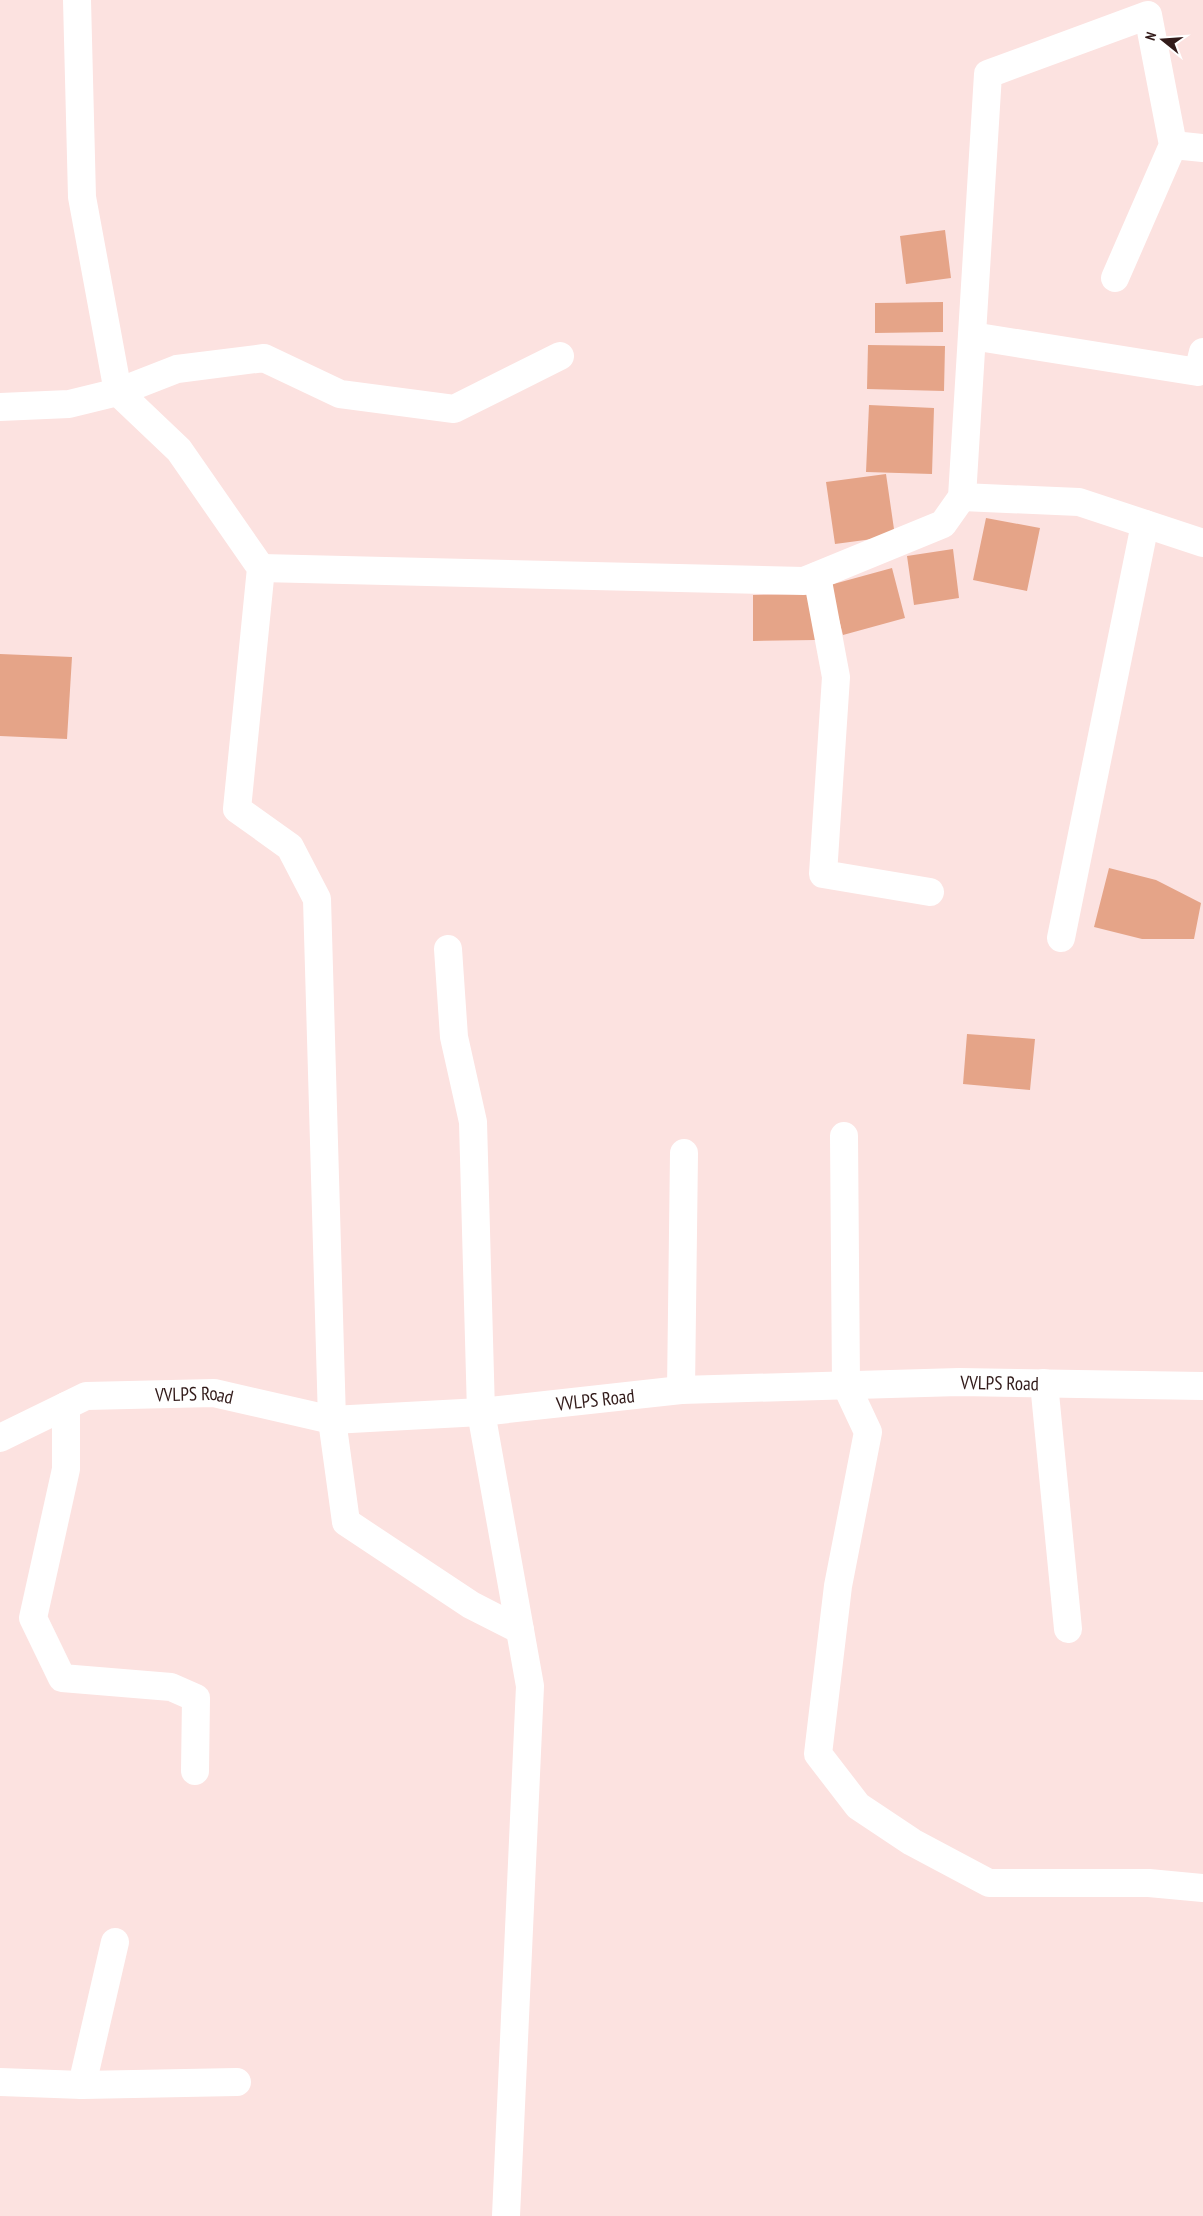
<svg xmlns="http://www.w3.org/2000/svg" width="1203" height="2216" font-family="'PT Sans Narrow',sans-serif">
<rect width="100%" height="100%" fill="#fce2e0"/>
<!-- building -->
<path fill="#e5a488" d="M945,230L951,278L906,284L900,236Z
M943,302V332L875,333V303Z
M868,345L945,346L944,391L867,389Z
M869,405L934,408L932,474L866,472Z
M886,474L895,536L835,544L826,482Z
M986,518L1040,528L1027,591L973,580Z
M953,549L959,598L914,605L907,556Z
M892,568L905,618L843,635L830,585Z
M814,594L815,640L753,641V595Z
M0,654L72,657L67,739L0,736Z
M1109,868L1156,880L1201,903L1194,939H1142L1094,927Z
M967,1034L1035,1039L1030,1090L963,1084Z"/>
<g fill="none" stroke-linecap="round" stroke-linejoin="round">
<!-- street -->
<g stroke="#fff" stroke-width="28">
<path d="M77,0L82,197L118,392L179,450L261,568L237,809L290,847L317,899L332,1420L346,1522L471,1605L520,1630"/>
<path d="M1173,145L1203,148"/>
<path d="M972,336L1198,372L1203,352"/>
<path d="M0,407L69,404L118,392L177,369L264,358L340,394L454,409L560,356"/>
<path d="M962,497L1079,502L1203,543"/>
<path d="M261,568L804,581L943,524L962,497L988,74L1148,15L1173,145L1115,278"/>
<path d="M817,576L836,677L823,874L930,892"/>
<path d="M1061,938L1145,524"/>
<path d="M448,949L454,1037L473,1122L481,1412L530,1686L506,2216"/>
<path d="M844,1136L846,1385L868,1432L838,1586L818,1754L858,1806L912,1842L989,1883H1149L1203,1888"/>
<path d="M1044,1383L1068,1629"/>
<path d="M681,1390L684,1153"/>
<path d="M66,1406V1469L33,1618L62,1678L171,1687L196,1698L195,1771"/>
<path id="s1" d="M0,1438L86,1396L214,1393L332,1420L481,1412L681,1390L959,1382L1203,1386"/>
<path d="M0,2082L82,2085L237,2082"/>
<path d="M82,2085L115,1942"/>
</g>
</g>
<g text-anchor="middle" stroke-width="5" stroke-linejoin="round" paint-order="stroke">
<!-- street labels -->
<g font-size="19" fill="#321b1a" stroke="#fff">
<text dy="7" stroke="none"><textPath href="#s1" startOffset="1014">VVLPS Road</textPath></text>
<text dy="7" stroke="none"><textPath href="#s1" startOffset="204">VVLPS Road</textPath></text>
<text dy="7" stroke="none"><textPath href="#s1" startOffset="609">VVLPS Road</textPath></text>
</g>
</g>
<!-- north arrow -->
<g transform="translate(1163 40) rotate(287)" stroke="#ffffff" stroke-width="4" paint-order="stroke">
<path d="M0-4L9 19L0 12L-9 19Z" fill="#321b1a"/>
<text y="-8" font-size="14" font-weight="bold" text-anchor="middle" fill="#321b1a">N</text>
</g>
</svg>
